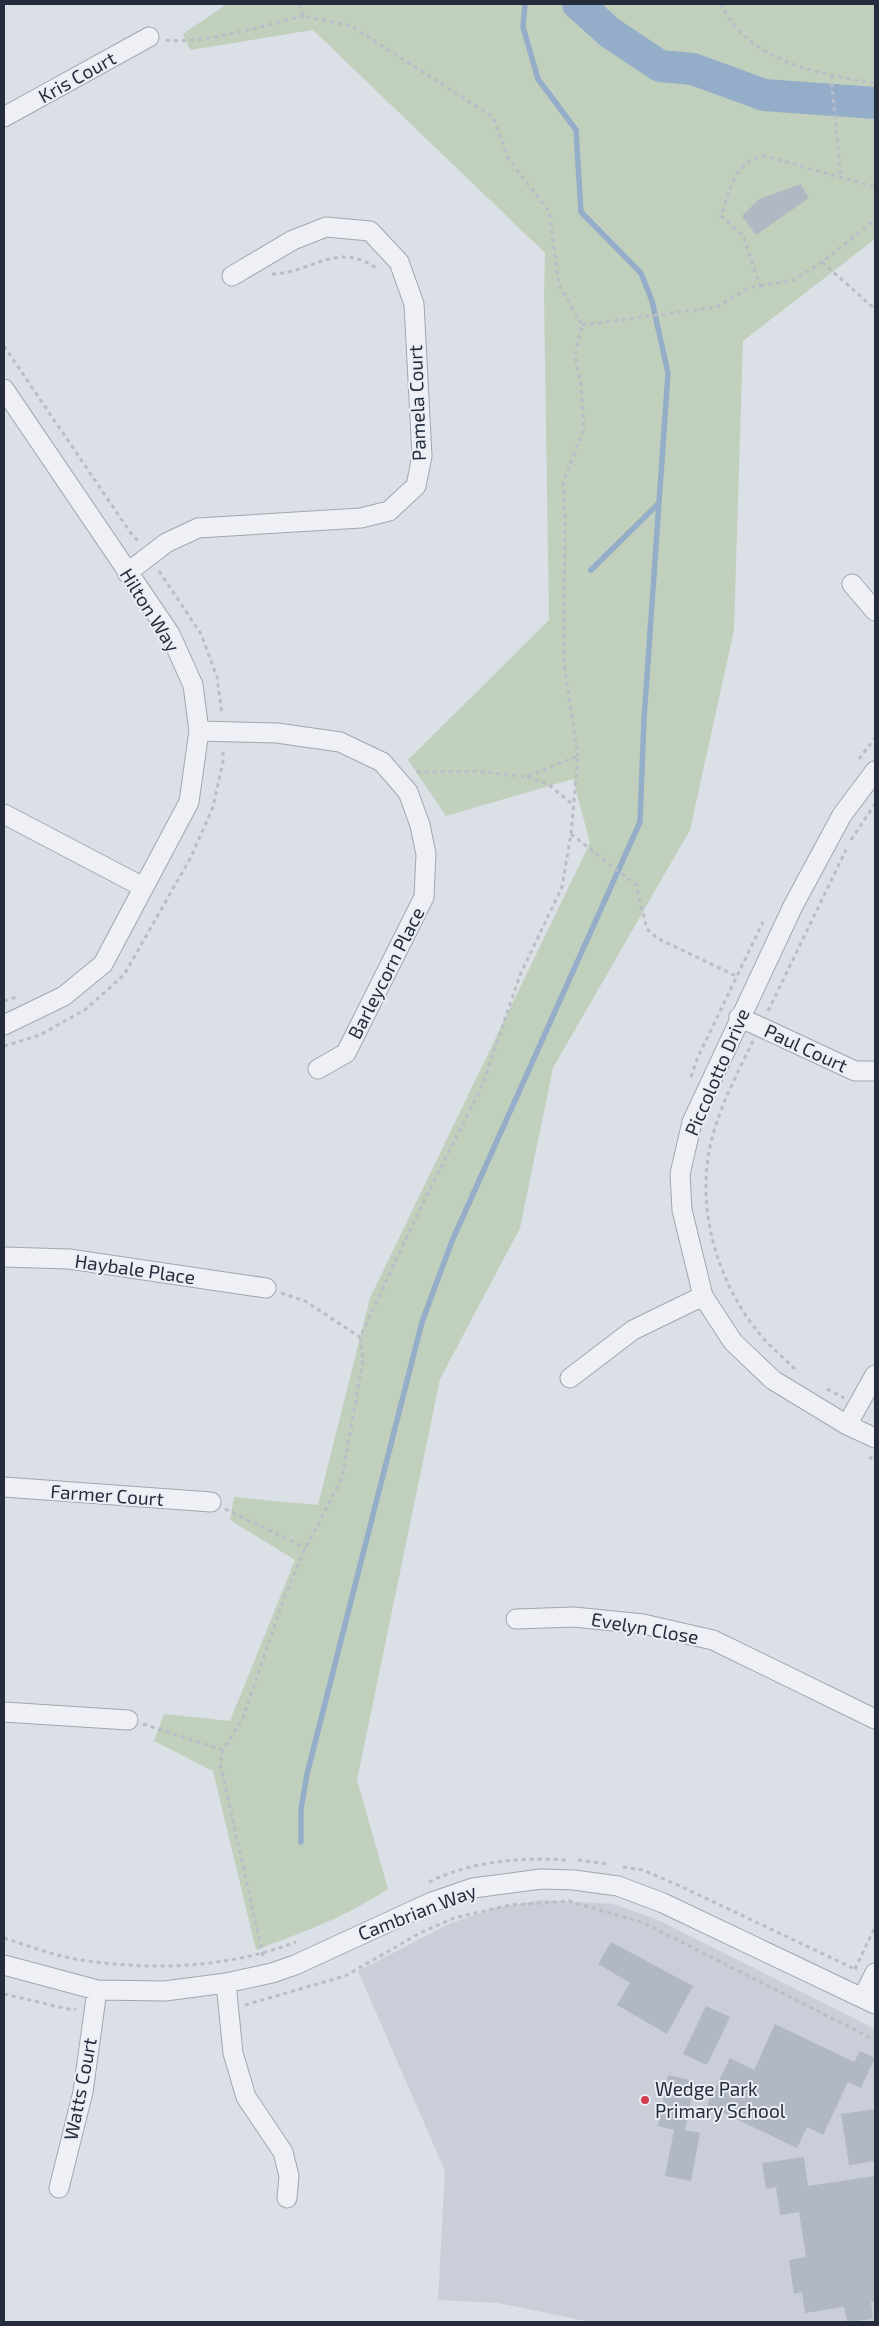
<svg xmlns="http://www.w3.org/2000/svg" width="879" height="2326" font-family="'Exo 2',sans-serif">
<rect width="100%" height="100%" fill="#dbdfe6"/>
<!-- built -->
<path fill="#c9ced8" d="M542,1900L614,1904L658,1920L875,2029V2322H590L498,2303L438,2300L445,2171L358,1971L449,1924L494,1908Z"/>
<!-- green -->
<path fill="#c1d0bc" d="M227,4H875V239L743,341L734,630L690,830L553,1068L520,1228L440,1379L357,1780L388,1889C345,1917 304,1932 256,1950L213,1771L154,1741L164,1714L230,1721L295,1560L230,1520L234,1497L318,1505L370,1298L590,843L573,779L446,816L408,760L549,620L544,294L545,253L313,30L190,50L183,34Z"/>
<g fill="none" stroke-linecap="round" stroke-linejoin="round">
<!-- stream -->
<path stroke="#94adc8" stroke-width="5.5" d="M591,570L658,504
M301,1842V1809L307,1774L422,1322L452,1241L640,822L644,719L668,373L652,301L641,273L581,212L576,130L538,79L523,27L525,4"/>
<!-- river -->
<path stroke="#94adc8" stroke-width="32" d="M578,4L609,32L660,66L693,69L764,95L875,103"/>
</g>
<!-- building -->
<path fill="#b2b8c3" d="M801,184L809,198L756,235L742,216L759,199Z
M611,1942L693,1986L667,2034L617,2005L630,1983L598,1964Z
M706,2006L730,2017L707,2065L683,2054Z
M775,2024L854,2062L860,2051L875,2058L861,2088L848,2082L823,2135L807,2127L797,2148L707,2105L730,2058L754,2070Z
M668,2075L695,2081L685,2130L700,2133L691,2181L665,2176L674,2130L658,2126Z
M875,2109V2161L849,2165L841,2114Z
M804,2157L808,2186L875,2176V2302H871L873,2319L847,2322L844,2307L805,2313L802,2292L794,2294L789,2260L806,2257L799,2212L780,2215L776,2187L766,2189L762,2163Z"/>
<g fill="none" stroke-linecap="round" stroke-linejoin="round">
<defs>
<path id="minor" d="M4,117L149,37
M4,389L170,634L193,685L199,731L189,802L103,964L64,996L4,1025
M127,573L166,543L198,528L361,518L389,511L416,486L422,456L414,304L399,262L370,231L326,227L293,240L232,276
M852,584L875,611
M199,731L277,733L340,742L382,762L408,792L420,825L426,854L424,897L346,1053L318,1069
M875,771L842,815L793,906L692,1122L680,1174L682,1210L703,1296L733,1342L773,1380L847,1425L875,1438
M4,814L143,887
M739,1017L855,1071H875
M4,1257L69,1259L266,1288
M570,1378L633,1330L703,1296
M847,1425L875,1375
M4,1487L211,1502
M516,1619L574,1617L643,1624L713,1640L875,1719
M4,1712L128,1720
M4,1965L97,1990L165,1991L226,1983L272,1973L295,1965L432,1902L473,1888L541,1879L574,1880L618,1886L663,1903L875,2004
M226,1983L233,2053L246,2097L283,2152L289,2176L287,2198
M863,1997L875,1973
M59,2188L83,2092L97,1990"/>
</defs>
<!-- minor casing -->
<use href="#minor" stroke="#a1a6b0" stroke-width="21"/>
<!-- path -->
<path stroke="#babdc5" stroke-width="3" stroke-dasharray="4 4" stroke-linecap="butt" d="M300,4L303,16L351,26L493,117L509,160L549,211L559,285L582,325L575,356L581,386L584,428L563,483L565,516L564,663L578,756
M720,4C726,13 732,24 740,32C774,66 829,76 875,83
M166,40C199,45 268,25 303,16
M831,75L841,179
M822,262L875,309
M272,274C314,273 337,239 379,270
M760,286L794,280L822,262L875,220
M582,325L717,307L750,287L760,286L743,235L721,216C731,189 733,161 765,156L875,187
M4,346L130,532L140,543
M159,571L201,634L217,677L222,714
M859,759L875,738
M527,777L548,784L572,804
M571,834L636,885L647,929L657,938L736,976
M851,840L875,804
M4,1001L17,997
M768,1011L846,850
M753,1041C740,1068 725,1096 716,1125C692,1194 713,1276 758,1332C770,1347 785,1359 798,1372
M4,1046L40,1035L86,1009L124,975L191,857L213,807L223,761V750
M691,1077L697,1059L763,922
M281,1293L305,1301L360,1337
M827,1389L844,1398
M869,1457L875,1460
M225,1509L306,1548
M143,1724L223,1750
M578,1860L607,1864
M623,1867L643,1870L680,1886L857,1970
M429,1882C471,1861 521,1857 567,1860
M4,1938C29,1946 55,1956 81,1960C153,1971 228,1968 296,1942
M263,1956L220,1763L223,1750L243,1718L283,1601L302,1555L342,1478L363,1360L360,1337L422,1205L482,1086L520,975L562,887L571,834L578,756L526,777L477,771L414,772
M855,1969L875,1927
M4,1994L68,2009H76
M245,2005L345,1976L420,1933L454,1918L510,1905L569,1901L644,1923L875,2040"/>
<!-- minor -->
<use href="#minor" stroke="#eef0f5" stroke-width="19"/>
</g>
<!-- markers -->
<circle fill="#d23a4e" stroke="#eaeef4" stroke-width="2" cx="645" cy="2100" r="5"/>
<g text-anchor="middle" stroke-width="4" stroke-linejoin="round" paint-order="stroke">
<!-- street labels -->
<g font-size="19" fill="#252d3d" stroke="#eaeef4">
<text transform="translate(77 77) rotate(-29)" y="7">Kris Court</text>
<text transform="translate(417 403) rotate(-92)" y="7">Pamela Court</text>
<text transform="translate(150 610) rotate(58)" y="7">Hilton Way</text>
<text transform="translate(386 973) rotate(-63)" y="7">Barleycorn Place</text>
<text transform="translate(806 1048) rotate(25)" y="7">Paul Court</text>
<text transform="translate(717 1072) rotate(-67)" y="7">Piccolotto Drive</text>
<text transform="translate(135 1269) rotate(8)" y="7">Haybale Place</text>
<text transform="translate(107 1495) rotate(4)" y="7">Farmer Court</text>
<text transform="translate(645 1628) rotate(10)" y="7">Evelyn Close</text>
<text transform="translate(417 1912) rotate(-21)" y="7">Cambrian Way</text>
<text transform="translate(80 2089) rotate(-79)" y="7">Watts Court</text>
</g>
<!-- poi labels -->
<g font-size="19" fill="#252d3d" stroke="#eaeef4" text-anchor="start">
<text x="655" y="2096">Wedge Park<tspan x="655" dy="22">Primary School</tspan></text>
</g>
</g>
<!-- border -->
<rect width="879" height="2326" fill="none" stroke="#252d3d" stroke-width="10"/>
</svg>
